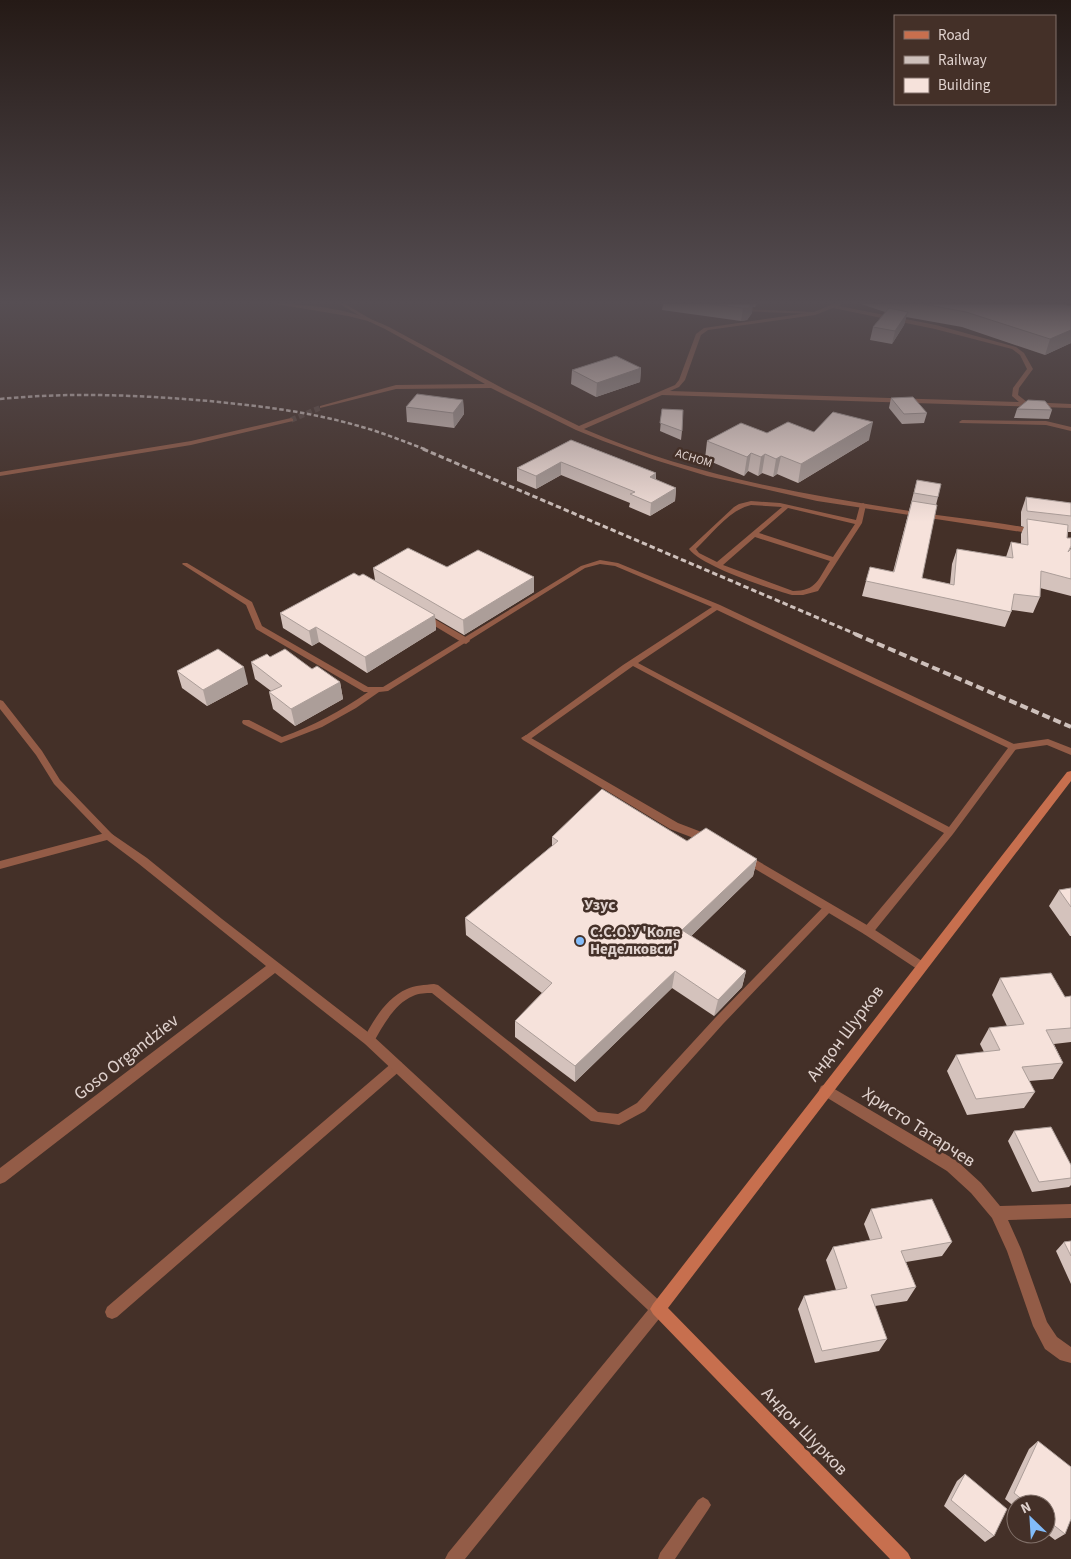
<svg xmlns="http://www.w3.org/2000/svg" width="1071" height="1559" font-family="'Source Sans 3',sans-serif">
<rect width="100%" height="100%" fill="#443028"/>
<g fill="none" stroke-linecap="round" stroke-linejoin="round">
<!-- street-tunnel -->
<path stroke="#5b4841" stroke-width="5.5" stroke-dasharray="5.5 3" stroke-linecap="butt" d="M291,420L322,407"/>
<!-- lane -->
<path fill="#935c47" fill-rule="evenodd" d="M340,304H345L374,321L370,322Z
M741,309L815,312L817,313L815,314L739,311V309Z
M751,501L780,503L856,520L860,505L863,503L866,505L862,523L818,591L803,595H792C768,588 703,567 689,549L734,507L739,504ZM751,505L782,507L717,562L699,553L696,549C712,534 729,510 751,505ZM788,508L855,524L833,557L759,533ZM755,537L830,561C818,579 817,591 793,591L723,565Z
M600,560L618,563L720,605L1016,745L1017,747L1016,749L953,834L872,934L868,935L864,934L863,931L864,928L944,833L633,666L529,740L526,741L522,738L623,665L712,607L615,566L600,564L585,568L388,691L379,692L356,708L322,727L281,743L243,724L242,722L243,720H249L282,737C313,726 341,711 368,692H364L256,629L246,605L182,564L183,563H187L252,602L262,626L368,687H383L581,566ZM717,610L1008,748L949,827L638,663Z
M0,700L3,701L42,751L60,780L112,834L114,836L112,838H106L54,784L36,755L0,709Z
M828,904L831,905L833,908L831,911L723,1024L645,1111L619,1125L591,1121L432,993C426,993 419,993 413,996C394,1004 383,1026 373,1043L369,1045L365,1043L363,1040C373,1021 386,998 407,989C415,985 425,985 434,984L438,985L598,1112L618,1114L637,1103L715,1018L825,905Z
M397,1061L401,1062L403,1066L401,1070L117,1317L112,1319L107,1317L105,1312L107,1307L393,1062Z
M703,1497L708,1500L711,1505L708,1510L675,1559H658L660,1553L698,1500Z"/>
<!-- street -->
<path fill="#935c47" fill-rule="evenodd" d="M276,304C314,304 355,310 389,327L504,389L579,426L675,385L679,380L696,334L704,328L814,312L833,304H841L839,306L936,325L1016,347L1024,353L1033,369L1019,388L1018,395L1027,402L1071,404V408L662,395L584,429C687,474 799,494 910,511C952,518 996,521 1038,530V534H1035L817,501L707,476L655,460L603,441L576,430L491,388L396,389L320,408V406L396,385L485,384L385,329L368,321L348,316ZM833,308L935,329L1012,349L1020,355L1027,369L1013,388L1012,396L1019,402L670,391L679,387L685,380L701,335L708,330L815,315Z
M291,418L293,419V421L191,445L0,476V472L191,441Z
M962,420L1046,421L1071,427V431L1046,425L960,423L959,422Z
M426,614L469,639L470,641L466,644L463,643L423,619V615Z
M526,735L678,823L712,836L713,839L712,842H704L670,829L523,740L521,738Z
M1048,739L1071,748V755L1047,745L1013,750L1008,747L1013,744Z
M109,832L147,858L222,919L373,1036L663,1304L666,1309L663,1314L465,1559H445L448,1553L648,1310L365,1044L275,973L5,1182L0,1184V1168L266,966L139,864L107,840L0,869V861Z
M746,854L872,928L925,963L927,966L925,969L921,971L917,969L864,934L742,861L741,858L742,855Z
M826,1084L957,1161L981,1183L1000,1206L1071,1204V1218L1008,1220L1021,1249L1047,1322L1057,1337L1071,1347V1363L1060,1360L1045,1349L1033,1326L1007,1251L992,1218L971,1193L947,1171L821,1094L819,1090L821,1086Z"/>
<!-- secondary -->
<path fill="#c76f4e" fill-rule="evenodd" d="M1071,771V781L668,1308L908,1553L911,1559H890L653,1314L650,1309L653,1304L1067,772Z"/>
<!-- rail-far2 -->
<path stroke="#cec0bb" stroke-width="2.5" stroke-dasharray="4.5 2.5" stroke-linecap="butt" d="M0,399C70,392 139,395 209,401C261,406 312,412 362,427C384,433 405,442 427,450"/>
<!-- rail-far1 -->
<path stroke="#cec0bb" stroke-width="3" stroke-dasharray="5.5 3" stroke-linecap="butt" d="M423,449L858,635"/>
<!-- rail -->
<path stroke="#cec0bb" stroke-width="4" stroke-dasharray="8 4" stroke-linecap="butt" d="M855,634L1071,727"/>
</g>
<!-- wall -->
<path fill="#d4c2bc" d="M663,304H757L755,307H752V313L747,320L741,321L662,310Z
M861,304H1063L1071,306V343L1045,355L962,327L906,317L904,325L892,344L870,340L873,327L885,312Z
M641,368L640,382L596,397L571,384L572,370Z
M891,398L927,413L924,423L902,424L889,408Z
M463,400L464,414L454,428L407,422L406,407Z
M662,409L682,431L681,440L660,431Z
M1017,409L1052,410L1049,419L1014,418Z
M814,432L869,440L798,483L777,474L773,477L762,473L758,476L748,471L744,476L705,459L707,441L767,433Z
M571,440L656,473V480L676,488L675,501L650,516L629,507L630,503L561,475L536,489L517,481V468Z
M917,480L938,497L936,505L922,578L950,584L952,564L957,549L1006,557L1011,542L1021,544V534L1024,527L1021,526V512L1026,497L1071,503V532H1068L1067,538H1071V547L1070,550L1071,549V596L1040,588V597L1033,613L1012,610L1005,627L862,596L866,581L893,572Z
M447,567L534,577V592L464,635L435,618L436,630L367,673L319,642L312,646L283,628L280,613L359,576L375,580L373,568Z
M270,657L312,669L340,682L343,699L295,726L273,709L269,692L271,691L255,679L251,662Z
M177,671L248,684L207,706L182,688Z
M552,837L687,841L757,859L753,876L691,936L746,971L742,987L714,1016L672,988L575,1082L515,1037V1021L542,993L466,935L465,918L552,846Z
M1071,888V936H1070L1049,906L1059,890Z
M1000,978L1065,997L1071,996V1042L1054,1044L1063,1063L1053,1079L1029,1081L1035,1092L1024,1108L967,1115L947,1071L956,1055L984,1052L980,1044L989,1028L1007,1026L992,995Z
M1014,1131L1071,1165V1185L1069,1187L1032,1192L1008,1141Z
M871,1209L952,1242L942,1256L906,1262L916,1287L907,1301L875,1306L887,1339L879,1351L815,1363L798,1309L804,1296L836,1290L826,1260L833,1247L870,1240L864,1224Z
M1071,1241V1284L1056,1251L1064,1242Z
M1038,1441L1065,1534L1055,1540L1046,1533V1504H1016V1508L1005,1499L1029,1449Z
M965,1474L994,1536L985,1542L944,1506L957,1481Z"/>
<!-- shaded-wall -->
<path fill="#ac9e99" d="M751,304H753L752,313L747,320L741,321L743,308Z
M908,312L904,325L892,344L895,331Z
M1071,330V343L1045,355L1050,339Z
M641,368L640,382L596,397L597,383Z
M463,400L464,414L454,428L453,413Z
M873,422L869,440L798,483L801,464Z
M751,453L748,471L744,476L747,457Z
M765,454L762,473L758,476L761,457Z
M781,456L777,474L773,477L776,459Z
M561,462V475L536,489V476Z
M656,473L655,486L650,477Z
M676,488L675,501L650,516L651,503Z
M534,577V592L464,635L463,620Z
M435,615L436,630L367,673L365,657Z
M316,627L319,642L312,646L309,631Z
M244,667L248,684L207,706L203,690Z
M340,682L343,699L295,726L291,709Z
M757,859L753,876L680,947L682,930Z
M675,971L672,988L575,1082V1066Z
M746,971L742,987L714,1016L718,1000Z"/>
<!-- building -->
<path fill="#f6e2db" stroke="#ac9e99" d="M710,304H751L749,308H743Z
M923,304H1063L1071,306V330L1050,339L966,312Z
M889,308L908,312L895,331L873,327Z
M616,356L641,368L597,383L572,370Z
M417,394L463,400L453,413L406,407Z
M913,397L927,413L904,414L891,398Z
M1028,400L1045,401L1052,410L1017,409Z
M662,409L683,410L682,431L660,423Z
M833,412L873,422L801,464L781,456L776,459L765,454L761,457L751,453L747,457L707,441L741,423L767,433L788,422L814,432Z
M571,440L656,473L650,477L676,488L651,503L630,494L635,492L561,462L536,476L517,468Z
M917,480L941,484L938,497L914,493Z
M1026,497L1071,503V516L1027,511Z
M912,501L937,505L922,578L954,585L957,549L1013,558L1011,542L1028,545L1027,519L1068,525L1067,538H1071V546L1068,552L1071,549V579L1041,571L1040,597L1014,594L1011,612L866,581L870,567L894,572Z
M408,548L447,567L478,550L534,577L463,620L373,568Z
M354,573L359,576L363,574L435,615L365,657L316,627L309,631L280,613Z
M218,649L244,667L203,690L177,671Z
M285,649L312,669L317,666L340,682L291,709L269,692L282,686L251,662L267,654L270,657Z
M602,789L687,841L706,828L757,859L682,930L746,971L718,1000L675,971L575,1066L515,1021L552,983L465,918L558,841L552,837Z
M1071,888V907L1059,890Z
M1051,973L1065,997L1071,996V1028L1046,1030L1063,1063L1022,1067L1035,1092L976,1099L956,1055L1000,1050L989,1028L1024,1024L1000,978Z
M1051,1127L1071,1165V1178L1039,1182L1014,1131Z
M932,1199L952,1242L901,1251L916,1287L871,1295L887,1339L822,1351L804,1296L847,1288L833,1247L882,1238L871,1209Z
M1071,1241V1256L1064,1242Z
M1038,1441L1071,1467V1519L1065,1534L1046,1519V1504H1028L1014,1493Z
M965,1474L1007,1509L994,1536L951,1500Z"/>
<!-- sky -->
<linearGradient id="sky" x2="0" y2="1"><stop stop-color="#251a16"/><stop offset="0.58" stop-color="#564e53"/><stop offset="1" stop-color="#564e53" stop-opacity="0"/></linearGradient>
<rect width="1071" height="522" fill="url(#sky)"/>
<!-- markers -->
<circle fill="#82bcfa" stroke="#443028" stroke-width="2" cx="580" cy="941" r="5"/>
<g text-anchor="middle" stroke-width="5" stroke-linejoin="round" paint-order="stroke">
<!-- far-street labels -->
<g font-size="12" fill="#e0d2ce" stroke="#443028">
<text transform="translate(694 458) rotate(17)" y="4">АСНОМ</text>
</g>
<!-- poi labels -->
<g font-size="15" font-weight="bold" fill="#e0d2ce" stroke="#443028" text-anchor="start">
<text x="590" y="937">С.С.О.У 'Коле<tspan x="590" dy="17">Неделковси'</tspan></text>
</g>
<!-- neighbourhood labels -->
<g font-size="16" font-weight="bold" fill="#e0d2ce" stroke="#443028">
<text x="600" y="910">Узус</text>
</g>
<!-- near-street labels -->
<g font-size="18" fill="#e0d2ce" stroke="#443028">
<text transform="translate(845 1033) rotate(-53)" y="6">Андон Шурков</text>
<text transform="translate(126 1057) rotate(-38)" y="6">Goso Organdziev</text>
<text transform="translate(919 1127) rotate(33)" y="6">Христо Татарчев</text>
<text transform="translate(805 1431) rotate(46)" y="6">Андон Шурков</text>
</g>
</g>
<!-- legend -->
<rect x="894" y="15" width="162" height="90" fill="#443028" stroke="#82716a"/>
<rect x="904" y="31" width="25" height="8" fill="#c76f4e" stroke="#82716a"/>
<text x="938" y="40" font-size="15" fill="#e0d2ce">Road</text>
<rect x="904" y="56" width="25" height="8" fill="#cec0bb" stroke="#82716a"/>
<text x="938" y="65" font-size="15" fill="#e0d2ce">Railway</text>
<rect x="904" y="78" width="25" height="15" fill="#f6e2db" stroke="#82716a"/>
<text x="938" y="90" font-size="15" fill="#e0d2ce">Building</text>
<!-- north arrow -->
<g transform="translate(1031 1519) rotate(335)"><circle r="24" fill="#443028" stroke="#82716a"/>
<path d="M0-4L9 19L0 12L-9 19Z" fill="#82bcfa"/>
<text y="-8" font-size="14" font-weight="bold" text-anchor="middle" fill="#e0d2ce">N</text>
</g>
</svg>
